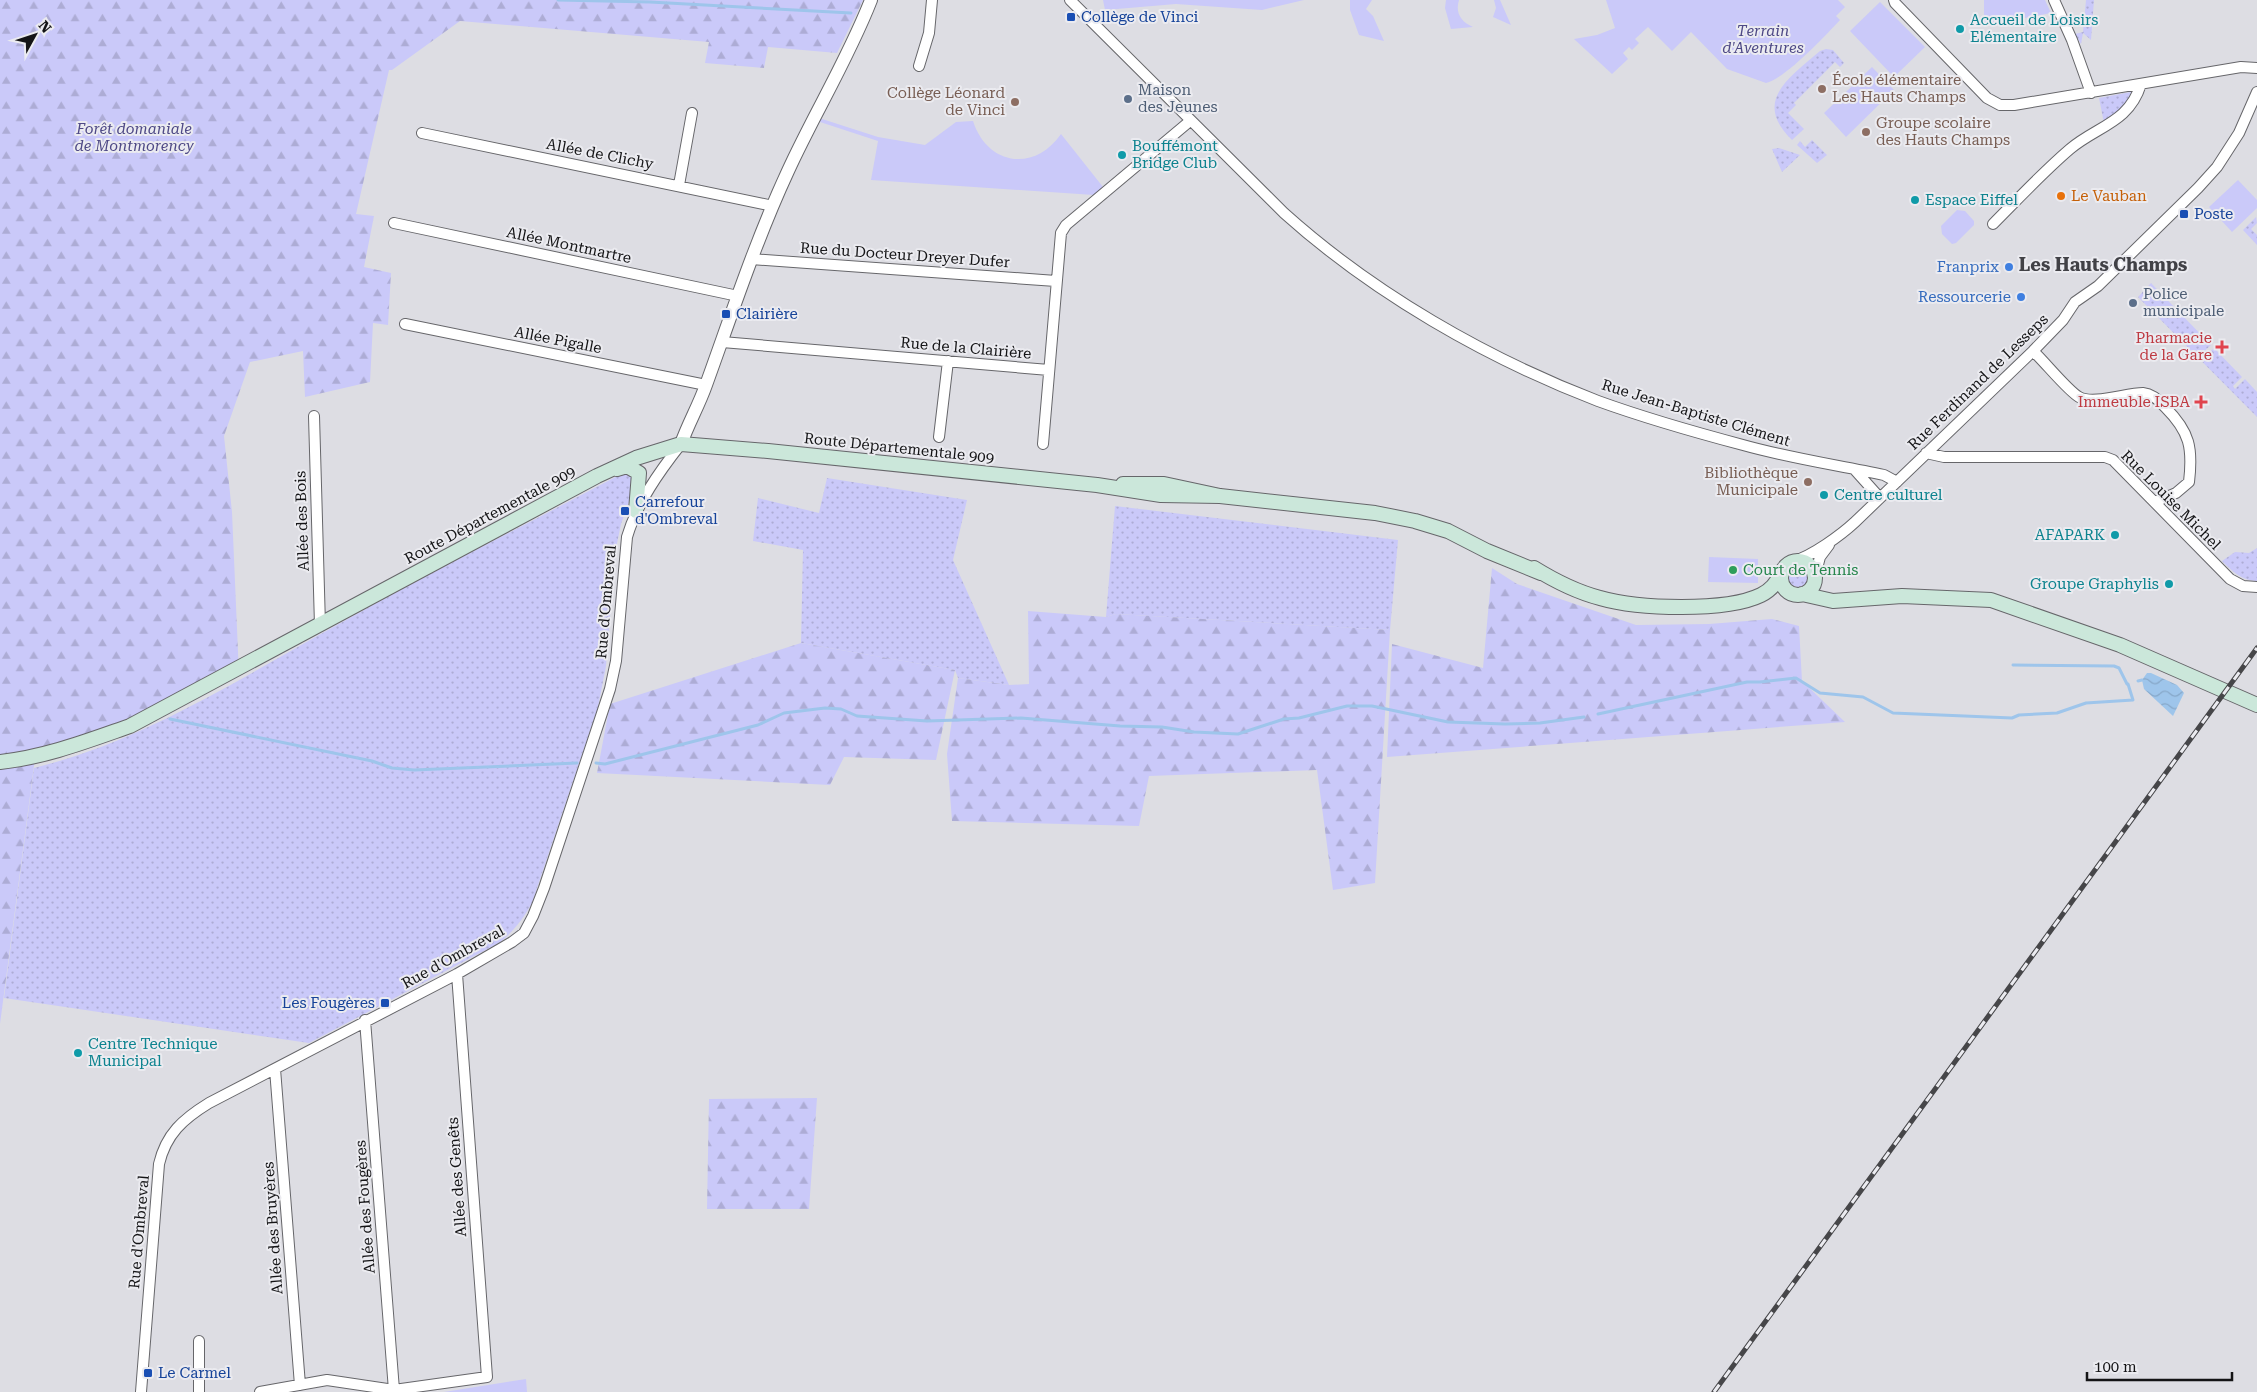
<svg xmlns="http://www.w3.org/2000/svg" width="2257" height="1392" font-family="'Roboto Serif',serif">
<defs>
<pattern id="grass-dots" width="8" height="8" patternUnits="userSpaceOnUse" patternTransform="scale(1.25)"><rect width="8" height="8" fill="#cac9f9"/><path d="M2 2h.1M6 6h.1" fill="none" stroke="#adacd5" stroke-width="1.8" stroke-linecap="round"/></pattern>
<pattern id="forest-firs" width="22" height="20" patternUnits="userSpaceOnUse" patternTransform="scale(1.25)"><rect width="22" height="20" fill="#cac9f9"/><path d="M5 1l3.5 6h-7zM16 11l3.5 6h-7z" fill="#adacd5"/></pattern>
<pattern id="water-waves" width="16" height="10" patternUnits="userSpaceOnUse" patternTransform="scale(1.25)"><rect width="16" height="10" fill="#9ec5eb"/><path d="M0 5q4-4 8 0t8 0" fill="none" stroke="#87a8c9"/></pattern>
</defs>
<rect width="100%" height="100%" fill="#dddde3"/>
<!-- grass -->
<path fill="url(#grass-dots)" d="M2086,0H2094L2091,40L2083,33L2081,44L2075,34L2083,32Z
M1826,49L1833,50L1844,63L1840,67L1835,62L1794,103L1796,105L1788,113L1804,129L1792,140C1752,101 1789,78 1820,51Z
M2131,92C2129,105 2114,115 2104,123L2099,98Z
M1812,140L1827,155L1817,163L1797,145L1800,141L1805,147Z
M1779,148L1800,155L1782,172L1772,149Z
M2256,217L2257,223L2251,229L2257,235V245L2243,230Z
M2151,283L2211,345L2201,354L2205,357L2214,348L2242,377L2233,386L2235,389L2245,379L2257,392V417L2138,297Z
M627,471L632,475L636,483L621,524L615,553L606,666L598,707L532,903C523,919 514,931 499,943L309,1043L4,998L34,768C143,741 239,679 337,625C433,572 530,522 627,471Z
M827,478L967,500L953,560L1009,685L958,678L955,670L801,643L803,550L753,541L758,498L819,513Z
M1115,506L1398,540L1390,630L1116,614L1106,617Z
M2257,548V581C2242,581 2232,571 2222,561L2235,552L2249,553Z
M1788 577a10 10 0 1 1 20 0a10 10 0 1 1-20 0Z"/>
<!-- forest -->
<path fill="url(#forest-firs)" d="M0,0H863L837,53L768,47L764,68L705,63L709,42L460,21L392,70H389L356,214L374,216L364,267L391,273L388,325L373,323L370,382L305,397L303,351L250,362L224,436L232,512L239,675L35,758L0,1024Z
M1492,568L1517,584L1636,625L1709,624L1772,619L1799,626L1802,681L1845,722L1387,757L1392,644L1483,668Z
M1028,611L1106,617L1116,614L1390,630L1375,883L1333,890L1317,770L1149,776L1139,826L952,821L947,754L958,678L1009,685L1029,684Z
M801,643L955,670L936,760L844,757L830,785L597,773L610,704Z
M817,1098L809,1209H707L709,1099Z"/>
<!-- green -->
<path fill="#cac9f9" d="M1103,0H1304L1262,10L1176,4L1105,10Z
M1350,0H1372L1366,9L1373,16L1384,41L1359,35L1350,10Z
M1446,0H1459C1455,13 1461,22 1473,27L1451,29L1445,8Z
M1494,0H1500L1511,25L1493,17L1496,8Z
M1606,0H1838L1845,7L1836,16L1840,20C1825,36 1786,78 1766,83L1727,69L1691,32L1672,51L1648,27L1635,39L1639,43L1632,50L1629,47L1623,53L1628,59L1612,74L1574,39L1597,35L1615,28Z
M1984,0H2045L2051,13L1984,26Z
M1880,2L1925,47L1894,77L1850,31Z
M1872,67L1894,90L1846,137L1824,113Z
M819,118L878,137L925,145L956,122L973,121C987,165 1034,173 1061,134L1103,187L1094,195L871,180L878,141L817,121Z
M2238,180L2257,200V208L2232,232L2209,207Z
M1957,210L1965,211L1974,221V225L1956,243L1952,244L1942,234L1941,226Z
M1709,557L1758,559V583L1708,582Z
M526,1379L527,1392H444Z"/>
<!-- water -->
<path fill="url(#water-waves)" d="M2147,673H2151L2177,685L2184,693L2173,716L2144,689L2142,680Z"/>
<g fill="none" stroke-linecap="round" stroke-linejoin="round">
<!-- stream -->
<path stroke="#9ec5eb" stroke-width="3" d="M558,0L650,2L851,13
M2013,665L2114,666L2119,668L2127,684
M2138,681L2142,680
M1598,714L1747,682H1760L1796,678L1820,693L1863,697L1893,713L2012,718L2019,715L2057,713L2086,703L2133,700L2128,684
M170,719L372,761L392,768L414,770L577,763
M596,763L605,764L758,725L784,713L825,708L841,709L857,716L927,721L1021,718L1120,726L1162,727L1194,732L1238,734L1284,719L1299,718L1347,706H1372L1448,722L1505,724L1540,723L1584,717"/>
<defs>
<path id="minor" d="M1070,0L1284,213C1373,293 1486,358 1598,401C1645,418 1694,432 1743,445C1789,458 1837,465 1884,475L1897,482
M1894,0L1895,3L1987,98L2000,105H2014L2241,67L2257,68
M2054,0L2072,40L2091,93
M919,66L929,33L932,0
M422,133L773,206
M679,185L692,113
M394,223L738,296
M1993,224C2018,199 2043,172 2070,149C2097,126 2129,123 2141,84
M751,259L1056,281
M405,324L706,385
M722,342L1049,370
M2033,351C2044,361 2068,391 2079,397C2093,405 2126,393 2143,393C2152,394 2159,400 2165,407C2190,432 2193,448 2189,482L2176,493L2155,502
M314,416L320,625
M939,437L948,361
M1043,444L1061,233L1066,225L1190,121
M1926,453L1944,457H2105L2113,460L2230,579L2243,586L2257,587
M1854,469L1880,498
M1794,561C1812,556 1841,535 1855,522L2033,351L2063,320L2075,302L2098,286L2198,188L2217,167L2239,133L2257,92
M1815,576L1820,557L1829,545
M365,1020L394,1390
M275,1069L300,1385
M199,1341V1392
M141,1392L159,1164C166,1134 183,1119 209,1103L457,974L512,942L524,933L533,916L544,888L610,689L616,661L627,537C637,503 659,472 681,444
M260,1392L327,1380L394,1390L487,1377L457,974"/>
<path id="tertiary" d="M681,444C688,424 699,405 706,385C732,313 756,240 788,171C814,114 848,59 871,0"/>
<path id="secondary" d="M617,469L627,466L639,473L636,511
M1123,484H1164L1220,496L1375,513L1415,521L1448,531L1487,551L1541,573
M1781 578a17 17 0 1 1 34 0a17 17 0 1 1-34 0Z
M1534,568C1555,581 1577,592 1600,598C1638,609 1726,612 1761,595C1771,590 1777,583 1781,573
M1802,594L1833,601L1902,596L1991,600L2120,645L2257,705
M0,762C46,757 87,741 130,726L597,476L636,458L681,444L768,451L1097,485L1161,495L1220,496"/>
</defs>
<!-- minor casing -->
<use href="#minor" stroke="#66666a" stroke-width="12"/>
<!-- tertiary casing -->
<use href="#tertiary" stroke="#66666a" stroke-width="14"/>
<!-- secondary casing -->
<use href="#secondary" stroke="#66666a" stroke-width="16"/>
<!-- minor -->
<use href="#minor" stroke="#fff" stroke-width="10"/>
<!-- tertiary -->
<use href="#tertiary" stroke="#fff" stroke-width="12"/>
<!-- secondary -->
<use href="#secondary" stroke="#cbe7da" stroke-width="14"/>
<defs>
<path id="rail" d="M1714,1392L2257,648"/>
</defs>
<!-- rail casing -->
<use href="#rail" stroke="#464649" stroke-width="5"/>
<!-- rail -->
<use href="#rail" stroke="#ebebf0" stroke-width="3" stroke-dasharray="9" stroke-linecap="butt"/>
</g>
<!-- markers -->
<g fill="#1a4fb4" stroke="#ebebf0" stroke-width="2">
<rect x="1066" y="12" width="10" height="10" rx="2.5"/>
<rect x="2179" y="209" width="10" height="10" rx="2.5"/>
<rect x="721" y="309" width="10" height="10" rx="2.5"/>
<rect x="620" y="506" width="10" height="10" rx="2.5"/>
<rect x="380" y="998" width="10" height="10" rx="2.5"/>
<rect x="143" y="1368" width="10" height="10" rx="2.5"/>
</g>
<g fill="#0f9aa8" stroke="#ebebf0" stroke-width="2">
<circle cx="1960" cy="29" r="5"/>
<circle cx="1122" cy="155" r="5"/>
<circle cx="1915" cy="200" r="5"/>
<circle cx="1824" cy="495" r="5"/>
<circle cx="2115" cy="535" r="5"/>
<circle cx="2169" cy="584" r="5"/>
<circle cx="78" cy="1053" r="5"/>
</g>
<g fill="#8d6e63" stroke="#ebebf0" stroke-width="2">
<circle cx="1822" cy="89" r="5"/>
<circle cx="1015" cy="102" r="5"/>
<circle cx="1866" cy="132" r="5"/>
<circle cx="1808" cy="482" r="5"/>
</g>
<g fill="#5c6f8a" stroke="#ebebf0" stroke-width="2">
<circle cx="1128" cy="99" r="5"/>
<circle cx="2133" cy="303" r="5"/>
</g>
<circle fill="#e8710a" stroke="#ebebf0" stroke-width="2" cx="2061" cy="196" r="5"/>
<g fill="#3f7fe0" stroke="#ebebf0" stroke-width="2">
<circle cx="2009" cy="267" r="5"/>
<circle cx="2021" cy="297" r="5"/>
</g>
<g fill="#e0444e" stroke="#ebebf0" stroke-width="2">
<path d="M2219.5 339.5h5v5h5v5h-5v5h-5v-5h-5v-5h5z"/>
<path d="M2198.5 394.5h5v5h5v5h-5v5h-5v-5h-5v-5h5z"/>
</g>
<circle fill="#2e9e5b" stroke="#ebebf0" stroke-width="2" cx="1733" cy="570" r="5"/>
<g text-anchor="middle" stroke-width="4" stroke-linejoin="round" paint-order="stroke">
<!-- transit labels -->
<g font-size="15" fill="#164399" stroke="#ebebf0" text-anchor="start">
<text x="1081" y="22">Collège de Vinci</text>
<text x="2194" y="219">Poste</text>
<text x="736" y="319">Clairière</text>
<text x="635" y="507">Carrefour<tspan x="635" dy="17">d'Ombreval</tspan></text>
<text x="375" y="1008" text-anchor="end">Les Fougères</text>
<text x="158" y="1378">Le Carmel</text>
</g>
<!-- culture labels -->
<g font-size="15" fill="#0d838f" stroke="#ebebf0" text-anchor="start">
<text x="1970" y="25">Accueil de Loisirs<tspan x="1970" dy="17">Elémentaire</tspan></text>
<text x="1132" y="151">Bouffémont<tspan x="1132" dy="17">Bridge Club</tspan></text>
<text x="1925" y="205">Espace Eiffel</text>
<text x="1834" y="500">Centre culturel</text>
<text x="2105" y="540" text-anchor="end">AFAPARK</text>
<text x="2159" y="589" text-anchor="end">Groupe Graphylis</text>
<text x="88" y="1049">Centre Technique<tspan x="88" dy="17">Municipal</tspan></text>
</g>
<!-- park labels -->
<g font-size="15" font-style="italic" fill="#4e4986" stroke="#ebebf0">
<text x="1763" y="36">Terrain<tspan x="1763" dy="17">d'Aventures</tspan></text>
<text x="134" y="134">Forêt domaniale<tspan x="134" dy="17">de Montmorency</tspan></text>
</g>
<!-- education labels -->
<g font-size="15" fill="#785e54" stroke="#ebebf0" text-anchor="start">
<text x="1832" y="85">École élémentaire<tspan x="1832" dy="17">Les Hauts Champs</tspan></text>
<text x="1005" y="98" text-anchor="end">Collège Léonard<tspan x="1005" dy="17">de Vinci</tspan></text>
<text x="1876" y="128">Groupe scolaire<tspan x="1876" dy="17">des Hauts Champs</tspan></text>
<text x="1798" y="478" text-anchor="end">Bibliothèque<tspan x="1798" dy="17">Municipale</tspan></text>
</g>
<!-- service labels -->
<g font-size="15" fill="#4e5e75" stroke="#ebebf0" text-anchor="start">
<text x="1138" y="95">Maison<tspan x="1138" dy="17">des Jeunes</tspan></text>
<text x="2143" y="299">Police<tspan x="2143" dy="17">municipale</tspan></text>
</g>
<!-- street labels -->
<g font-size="15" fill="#141416" stroke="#ebebf0">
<text transform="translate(600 154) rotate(11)" y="5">Allée de Clichy</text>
<text transform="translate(569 245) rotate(12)" y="5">Allée Montmartre</text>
<text transform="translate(905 255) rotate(4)" y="5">Rue du Docteur Dreyer Dufer</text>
<text transform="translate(558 340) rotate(11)" y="5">Allée Pigalle</text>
<text transform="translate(966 348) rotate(5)" y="5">Rue de la Clairière</text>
<text transform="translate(1978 382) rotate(-44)" y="5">Rue Ferdinand de Lesseps</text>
<text transform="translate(1696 413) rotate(17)" y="5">Rue Jean-Baptiste Clément</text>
<text transform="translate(899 448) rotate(6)" y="5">Route Départementale 909</text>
<text transform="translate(2171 500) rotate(45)" y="5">Rue Louise Michel</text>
<text transform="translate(490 515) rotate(-28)" y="5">Route Départementale 909</text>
<text transform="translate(302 521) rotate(-92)" y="5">Allée des Bois</text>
<text transform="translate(606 602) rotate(-85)" y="5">Rue d'Ombreval</text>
<text transform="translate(453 957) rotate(-29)" y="5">Rue d'Ombreval</text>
<text transform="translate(457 1177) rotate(-94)" y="5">Allée des Genêts</text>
<text transform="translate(365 1207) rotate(-94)" y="5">Allée des Fougères</text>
<text transform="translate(273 1228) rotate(-94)" y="5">Allée des Bruyères</text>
<text transform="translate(139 1232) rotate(-85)" y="5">Rue d'Ombreval</text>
</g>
<!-- food labels -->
<g font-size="15" fill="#c56008" stroke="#ebebf0" text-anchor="start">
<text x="2071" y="201">Le Vauban</text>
</g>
<!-- shop labels -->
<g font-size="15" fill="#366cbe" stroke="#ebebf0" text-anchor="end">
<text x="1999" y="272">Franprix</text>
<text x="2011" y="302">Ressourcerie</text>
</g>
<!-- health labels -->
<g font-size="15" fill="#be3a42" stroke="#ebebf0" text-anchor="end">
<text x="2212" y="343">Pharmacie<tspan x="2212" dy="17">de la Gare</tspan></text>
<text x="2190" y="407">Immeuble ISBA</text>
</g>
<!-- leisure labels -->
<g font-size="15" fill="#27864d" stroke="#ebebf0" text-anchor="start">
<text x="1743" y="575">Court de Tennis</text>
</g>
<!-- quarter labels -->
<g font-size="18" font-weight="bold" fill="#414146" stroke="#ebebf0">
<text x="2103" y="271">Les Hauts Champs</text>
</g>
</g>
<!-- north arrow -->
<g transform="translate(35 35) rotate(50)" stroke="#ebebf0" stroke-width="4" paint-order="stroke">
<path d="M0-4L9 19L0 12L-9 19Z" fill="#141416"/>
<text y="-8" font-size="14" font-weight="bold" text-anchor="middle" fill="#141416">N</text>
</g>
<!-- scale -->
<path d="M2087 1372v8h145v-8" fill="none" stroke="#141416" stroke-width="2.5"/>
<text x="2094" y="1372" font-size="15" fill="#141416" stroke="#ebebf0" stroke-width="4" paint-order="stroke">100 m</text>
</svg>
